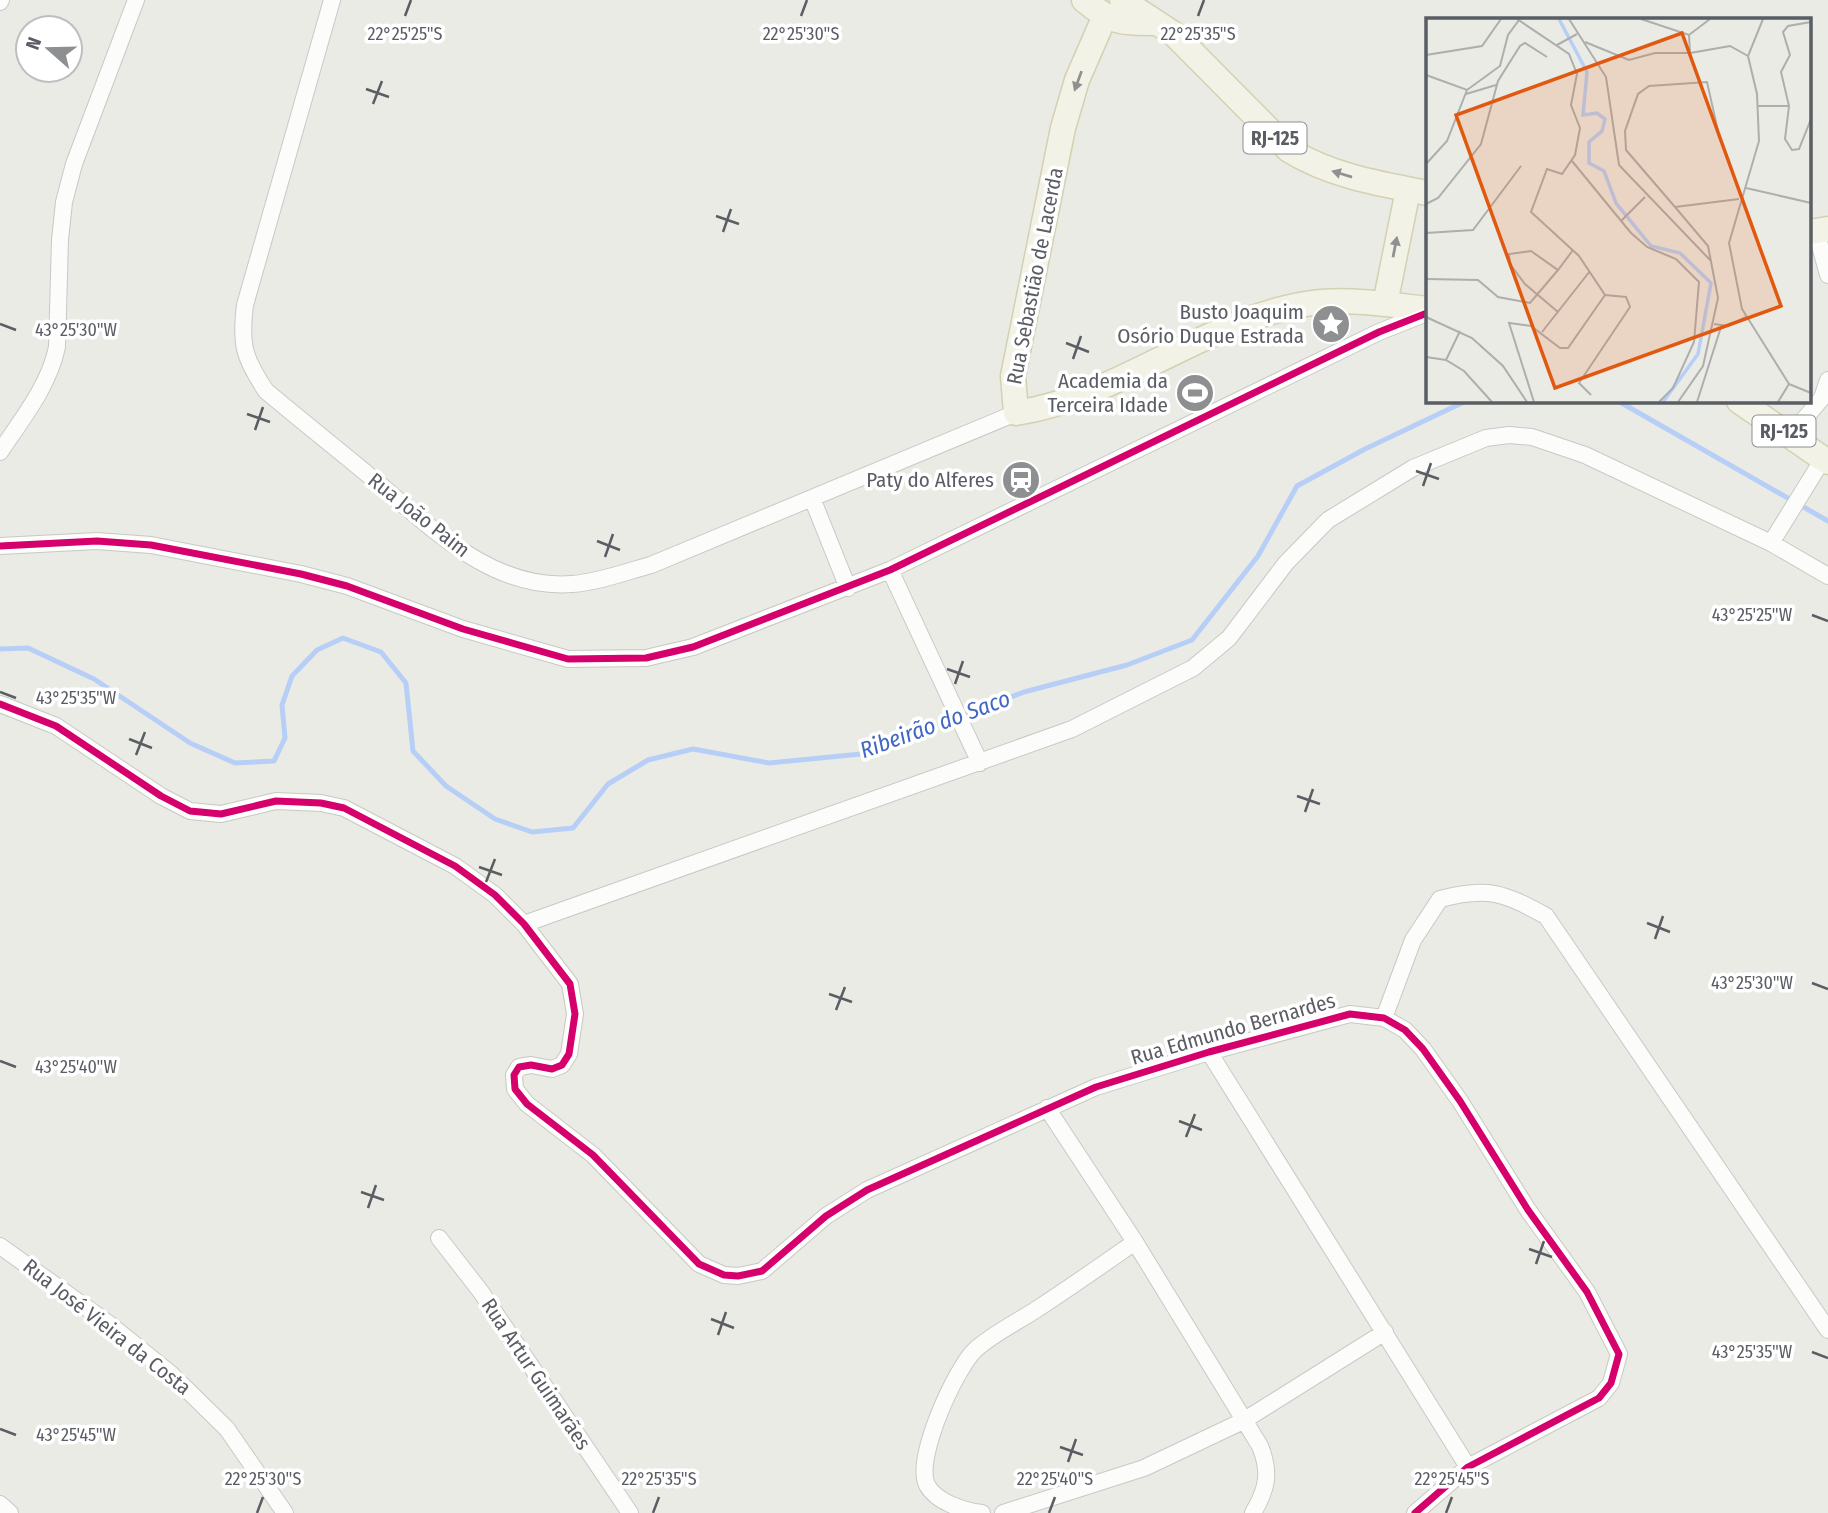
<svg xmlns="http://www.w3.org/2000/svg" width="1828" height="1513" font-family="'Fira Sans Condensed',sans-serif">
<rect width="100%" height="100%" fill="#ebebe5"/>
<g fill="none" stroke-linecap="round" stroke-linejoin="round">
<!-- stream -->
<path stroke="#b7cff7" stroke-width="5" d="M1618,401L1828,521
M0,649L28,648L94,679L190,743L235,763L274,761L285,738L282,705L292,676L317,650L343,638L381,652L406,683L413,751L446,786L495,819L532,832L573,828L608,784L648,760L693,749L769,763L861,754L1024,692L1127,665L1192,640L1258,556L1297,486L1365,449L1466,401"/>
<defs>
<path id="street" d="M332,0L245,305C240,345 244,358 266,391C303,422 341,452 378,483C434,530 493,590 572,584C599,582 625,572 651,565L1016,413
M0,2L1,0
M1816,231L1828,275
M1790,436L1822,398L1828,380
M0,452C22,419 49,386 57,347L60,240L64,202L74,164L136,0
M812,498L848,588
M1771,543L1823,459
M0,546L97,541L151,545L301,574L347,586L463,629L568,659L646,658L693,647L890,570L1379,332L1427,313
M890,570L980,763
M0,704L56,726L161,796L190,811L221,814L276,801L321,803L344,808L455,866L495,895L524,924L570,984L575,1014L569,1054L562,1065L552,1069L531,1065L519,1067L514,1075L515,1089L527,1104L593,1155L699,1264L724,1275L738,1276L762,1271L826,1216L867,1190L1096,1087L1209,1052L1350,1014L1384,1018L1405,1030L1423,1049L1460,1101L1528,1210L1587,1292L1619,1354L1611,1383L1599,1398L1468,1467L1415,1513
M524,924L1072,729L1193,668L1229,638L1286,563L1328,520L1413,468L1486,438L1509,435L1532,437L1585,455L1771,543L1828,576
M1384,1018L1413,940L1440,899C1487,886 1504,893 1546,916L1828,1330
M1209,1052L1468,1467
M439,1238L481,1292L630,1513
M1135,1242L1260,1446C1271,1473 1267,1489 1253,1513
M0,1246L108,1323L171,1374L227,1429L285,1513
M0,1504L10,1513
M982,1513C964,1511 936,1502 927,1485C914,1459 956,1367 976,1349C993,1334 1015,1323 1034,1311C1068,1289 1102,1265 1135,1242L1047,1108
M1003,1513L1144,1468L1243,1421L1385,1332"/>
<path id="primary" d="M1084,0C1111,23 1121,23 1156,23
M1122,0L1174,34L1289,150C1331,176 1380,184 1427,193
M1104,18L1077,80L1063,128L1013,376L1016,413C1123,397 1212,313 1321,302C1356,299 1392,305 1427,309
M1809,232L1828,229
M1385,304L1408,190
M1739,401L1828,462"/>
</defs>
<!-- street casing -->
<use href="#street" stroke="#c7c9c7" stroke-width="18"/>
<!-- primary casing -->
<use href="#primary" stroke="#d3d1b2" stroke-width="27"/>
<!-- street -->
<use href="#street" stroke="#fcfcfb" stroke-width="16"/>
<!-- primary -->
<use href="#primary" stroke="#f2f2e7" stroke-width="24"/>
<defs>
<path id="cycleway" d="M0,546L97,541L151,545L301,574L347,586L463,629L568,659L646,658L693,647L890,570L1379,332L1427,313
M0,704L56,726L161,796L190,811L221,814L276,801L321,803L344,808L455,866L495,895L524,924L570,984L575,1014L569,1054L562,1065L552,1069L531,1065L519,1067L514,1075L515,1089L527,1104L593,1155L699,1264L724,1275L738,1276L762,1271L826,1216L867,1190L1096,1087L1209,1052L1350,1014L1384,1018L1405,1030L1423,1049L1460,1101L1528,1210L1587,1292L1619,1354L1611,1383L1599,1398L1468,1467L1415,1513"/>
</defs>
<!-- cycleway casing -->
<use href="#cycleway" stroke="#fff" stroke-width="11"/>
<!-- cycleway -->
<use href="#cycleway" stroke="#d6006c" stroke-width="7"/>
</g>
<!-- one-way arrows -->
<defs><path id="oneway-solid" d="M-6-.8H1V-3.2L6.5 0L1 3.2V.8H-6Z" transform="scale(1.75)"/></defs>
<g fill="#8f9191">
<use href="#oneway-solid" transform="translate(1078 81) rotate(110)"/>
<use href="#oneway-solid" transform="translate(1342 174) rotate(-163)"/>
<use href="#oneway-solid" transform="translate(1395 247) rotate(-79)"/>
</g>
<!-- ticks -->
<path fill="none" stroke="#5a5d63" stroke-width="2.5" d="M405,16L411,0M801,16L807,0M1198,16L1204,0M366,89L389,97M373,104L382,81M716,216L739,224M723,232L731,209M0,324L16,330M1066,343L1089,352M1073,359L1081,336M247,414L270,422M255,430L263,407M1416,471L1439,479M1423,486L1431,463M597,541L620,550M605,557L613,534M1812,615L1828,621M947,669L970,677M955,684L963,661M0,692L16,698M129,739L152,748M136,755L145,732M1297,796L1320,804M1305,812L1313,789M479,867L502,875M486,882L495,859M1647,923L1670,932M1655,939L1663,916M1812,983L1828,989M829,994L852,1002M836,1010L845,987M0,1061L16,1067M1179,1121L1202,1130M1186,1137L1195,1114M361,1192L384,1200M368,1208L376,1185M1529,1249L1552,1257M1536,1264L1544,1241M711,1319L734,1328M718,1335L726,1312M1812,1352L1828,1358M0,1429L16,1435M1060,1447L1083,1455M1068,1462L1076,1439M257,1513L263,1497M653,1513L659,1497M1049,1513L1055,1497M1446,1513L1452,1497"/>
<!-- icons -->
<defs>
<symbol id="sight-disc" viewBox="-11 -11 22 22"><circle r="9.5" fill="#8d8f90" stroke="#fff"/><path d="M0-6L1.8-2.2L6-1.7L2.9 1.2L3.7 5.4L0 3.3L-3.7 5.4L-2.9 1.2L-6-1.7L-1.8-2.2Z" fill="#fff"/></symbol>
<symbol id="stadium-disc" viewBox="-11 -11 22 22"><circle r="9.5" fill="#8d8f90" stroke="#fff"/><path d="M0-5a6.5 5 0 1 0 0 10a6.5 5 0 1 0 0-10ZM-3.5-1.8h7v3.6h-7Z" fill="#fff"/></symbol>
<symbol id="station-disc" viewBox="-11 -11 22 22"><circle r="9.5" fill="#8d8f90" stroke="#fff"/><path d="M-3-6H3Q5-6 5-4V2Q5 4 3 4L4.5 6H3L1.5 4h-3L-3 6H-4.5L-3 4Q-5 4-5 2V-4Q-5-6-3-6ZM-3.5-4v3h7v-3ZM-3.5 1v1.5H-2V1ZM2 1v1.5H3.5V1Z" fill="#fff"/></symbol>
</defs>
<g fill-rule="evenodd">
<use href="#sight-disc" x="1309" y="302" width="44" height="44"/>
<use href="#stadium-disc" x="1173" y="371" width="44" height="44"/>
<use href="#station-disc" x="999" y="458" width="44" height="44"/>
</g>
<g text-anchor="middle" stroke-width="7" stroke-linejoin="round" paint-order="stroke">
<!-- shield labels -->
<g fill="#fff" stroke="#8c8e92" stroke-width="2">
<rect x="1243.5" y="122.5" width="63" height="31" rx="5"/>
<rect x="1752.5" y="415.5" width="63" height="31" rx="5"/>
</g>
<g font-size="19" font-weight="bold" fill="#5a5d63">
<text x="1275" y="145">RJ-125</text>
<text x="1784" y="438">RJ-125</text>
</g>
<!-- street labels -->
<g font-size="21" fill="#5a5d63" stroke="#fff">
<text transform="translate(1035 276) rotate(-79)" y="7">Rua Sebastião de Lacerda</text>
<text transform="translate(419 515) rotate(38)" y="7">Rua João Paim</text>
<text transform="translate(1233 1029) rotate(-16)" y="7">Rua Edmundo Bernardes</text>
<text transform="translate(107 1327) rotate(38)" y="7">Rua José Vieira da Costa</text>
<text transform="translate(536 1374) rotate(56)" y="7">Rua Artur Guimarães</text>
</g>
<!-- poi labels -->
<g font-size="21" fill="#5a5d63" stroke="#fff" text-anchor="end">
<text x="1304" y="319">Busto Joaquim<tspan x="1304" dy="24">Osório Duque Estrada</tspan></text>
<text x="1168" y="388">Academia da<tspan x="1168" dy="24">Terceira Idade</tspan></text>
<text x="994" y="487">Paty do Alferes</text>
</g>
<!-- water labels -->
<g font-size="23" font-style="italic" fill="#4167c4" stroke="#fff">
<text transform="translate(935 724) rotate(-20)" y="8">Ribeirão do Saco</text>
</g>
</g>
<!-- overview -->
<g transform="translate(1426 18)">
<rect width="385" height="385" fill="#ebebe5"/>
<path fill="none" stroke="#b7cff7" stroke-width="3.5" d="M133,1L161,54L157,97L171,95L179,101L176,113L163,124V145L178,153L190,185L225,228L254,235L285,265L272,336L237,384"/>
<path fill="none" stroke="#adaead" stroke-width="2" d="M91,1L143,36L151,56L145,87L154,110L149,137L136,156L121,151L105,194L153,238L179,277L142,330H134L105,308L83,305L108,384M143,1L180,59L193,147L285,243M215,1L263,17L284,1M337,1L322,38L331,76L333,123L303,225L316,291L363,366L352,384M385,4L362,8L357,14L364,37L355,54L363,88L359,121L366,132L373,131L385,101M263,17L264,35L304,28L322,38M159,24L203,42L229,35H264M131,27L151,16M0,37L56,28L75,1M0,57L41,72L74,48L82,17L93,2M40,76L70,67M332,88H363M146,143L205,215L221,229L250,241L273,264L268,324L247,370L233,384M0,146L21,123L41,72M320,170L385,185M0,186L12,180L55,126L72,63L94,28L99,25L121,39M249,189L200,132L199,113L212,76L223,68L281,64L292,113M195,203L219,179M0,215L47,212L95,148M0,261L52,262L72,279L104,285L132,252M132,294L99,266L84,246L83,236L105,233L132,252L147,232M0,299L46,320L77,348L101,384M288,306L302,308L320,299M116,314L164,253M0,339L20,342L38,353L66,384M20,342L34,313M363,366L385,375M165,377L153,365L204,289L200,279L179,277M252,384L277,348L292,280L282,228L249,189L313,181M271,384L295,309"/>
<path fill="#e15910" fill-opacity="0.15" stroke="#e15910" stroke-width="3.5" d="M256,15L355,288L129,370L30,97Z"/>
<rect width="385" height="385" fill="none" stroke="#5a5d63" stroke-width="3.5"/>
</g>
<g font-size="18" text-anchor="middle" fill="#5a5d63" stroke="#fff" stroke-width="7" stroke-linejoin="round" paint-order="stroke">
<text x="405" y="40">22°25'25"S</text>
<text x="801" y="40">22°25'30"S</text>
<text x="1198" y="40">22°25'35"S</text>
<text x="76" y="336">43°25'30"W</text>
<text x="1752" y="621">43°25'25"W</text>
<text x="76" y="704">43°25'35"W</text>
<text x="1752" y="989">43°25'30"W</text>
<text x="76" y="1073">43°25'40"W</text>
<text x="1752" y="1358">43°25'35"W</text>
<text x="76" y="1441">43°25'45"W</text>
<text x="263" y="1485">22°25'30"S</text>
<text x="659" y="1485">22°25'35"S</text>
<text x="1055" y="1485">22°25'40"S</text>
<text x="1452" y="1485">22°25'45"S</text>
</g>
<!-- north arrow -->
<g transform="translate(49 49) rotate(290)"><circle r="33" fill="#ffffff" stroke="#bdbec1" stroke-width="2"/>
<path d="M0-5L12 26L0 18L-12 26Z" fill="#8d8f90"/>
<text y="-10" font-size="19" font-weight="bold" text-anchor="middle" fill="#5a5d63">N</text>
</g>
</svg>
